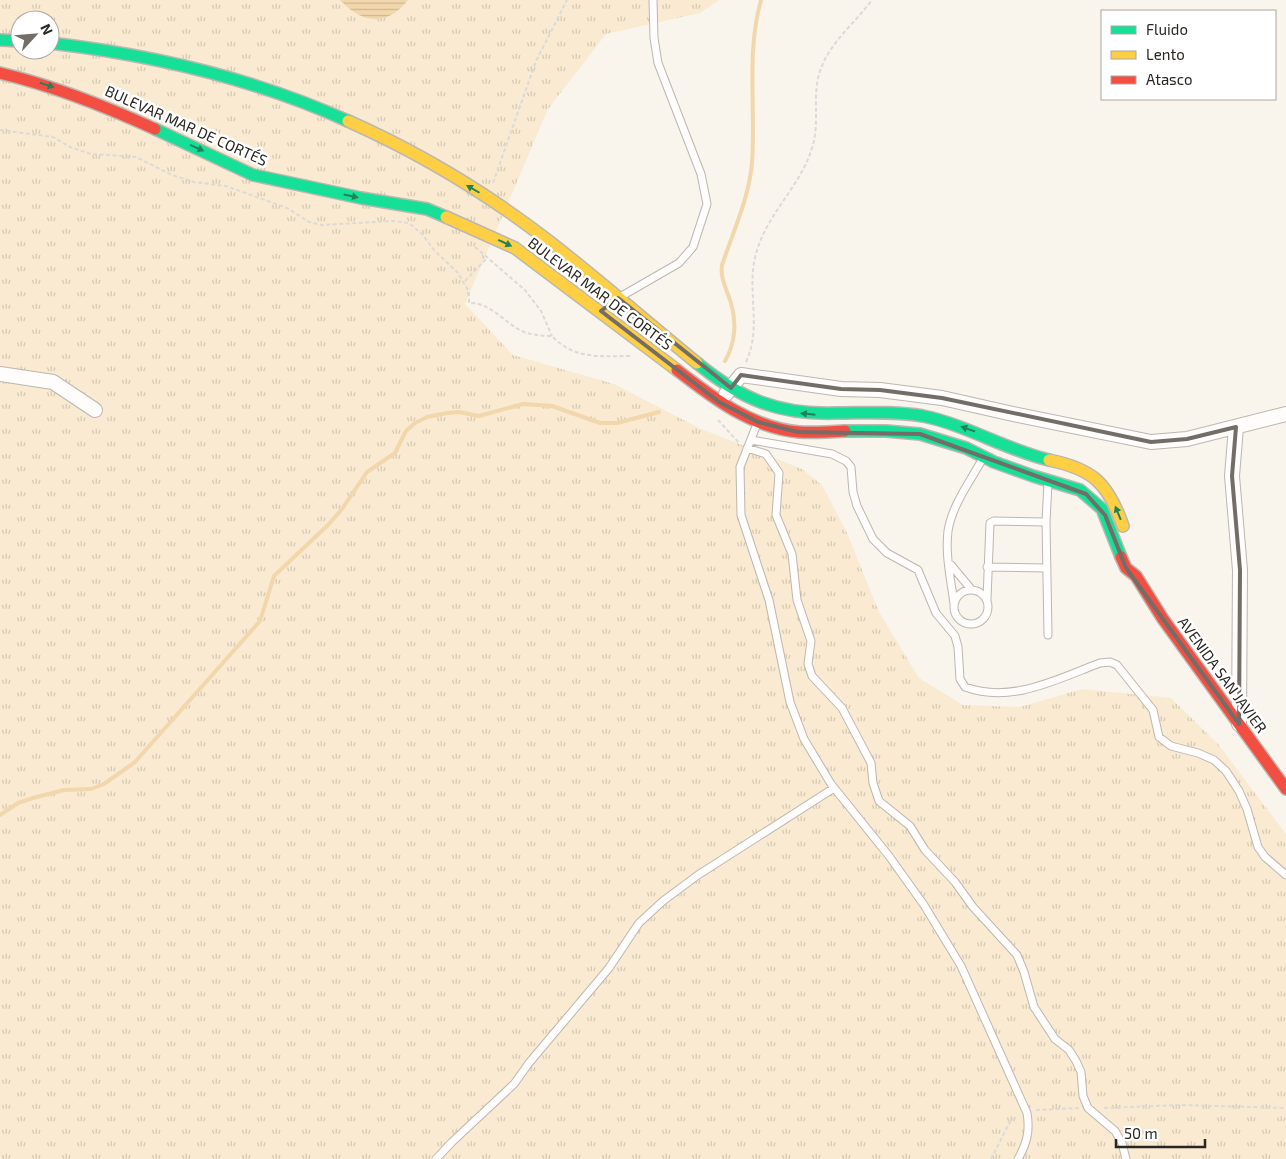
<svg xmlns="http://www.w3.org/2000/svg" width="1286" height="1159" font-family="'Exo 2',sans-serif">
<defs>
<pattern id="grass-tufts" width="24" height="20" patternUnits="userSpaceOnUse" patternTransform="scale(1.25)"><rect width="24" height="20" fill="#faead1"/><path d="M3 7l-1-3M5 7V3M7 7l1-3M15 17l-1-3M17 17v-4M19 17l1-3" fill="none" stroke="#d6c9b3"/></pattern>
<pattern id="water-rules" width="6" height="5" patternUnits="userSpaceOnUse" patternTransform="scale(1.25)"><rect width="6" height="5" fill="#f2d6ac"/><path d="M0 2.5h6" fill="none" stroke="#d0b894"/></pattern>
</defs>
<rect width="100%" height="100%" fill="#f9f4ec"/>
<!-- grass -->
<path fill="url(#grass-tufts)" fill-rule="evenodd" d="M0,0H719L700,13L606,34L548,109L465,304L513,355L614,384L699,428L802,469L822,485L847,533L879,612L919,678L963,705L1020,707L1082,689L1171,698L1218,744L1286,834V1159H0ZM20,20H50V50H20Z"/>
<!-- water -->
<path fill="url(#water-rules)" d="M340,0H408C387,27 362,24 340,0Z"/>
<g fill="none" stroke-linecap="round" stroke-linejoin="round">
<!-- stream -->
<path stroke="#f2d6ac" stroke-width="4" d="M725,361C735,344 737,323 731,303C727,290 720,279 722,265C733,232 749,198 752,163C756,108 746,53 761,0
M0,815L18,803L33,798L64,790L91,789L104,784L135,762L260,621L274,576L329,524L342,509L367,472L395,453L406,431L415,423L427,417L447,413L459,412L479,416L523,404L552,406L600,423H617L659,412"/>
<defs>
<path id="lane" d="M620,297L679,263L693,247L707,204L701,174L658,63L654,38L653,0
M757,424L740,467L741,515L769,600L790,702L804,739L831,784L889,856L924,905L961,966L1027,1113C1030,1131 1027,1143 1018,1159
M751,440L832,454L846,461L851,467L853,492L857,506L873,539L887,553L918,570L936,613L955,636L958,647L960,679L965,687C1012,704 1057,679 1100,663L1110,662L1117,665L1153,710L1159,737L1171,746L1198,753L1214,760L1226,771L1239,791L1247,809L1258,847L1265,857L1286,875
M747,448L766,454L779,473L776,515L792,554L797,600L811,641L808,664L812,676L842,708L871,763L873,783L879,801L910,826L925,850L955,882L973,907L1017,955L1024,972L1034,1007L1055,1039L1069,1050L1076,1061L1081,1072L1083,1096L1088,1108L1115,1131L1122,1143L1126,1159
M1046,522L1048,635
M951,565L971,589
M987,567L1047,568
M954 607a17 17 0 1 1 34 0a17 17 0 1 1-34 0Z
M987,599L990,523L994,521L1046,522L1048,483
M954,604C951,580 945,555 948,531C952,505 971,480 983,458
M436,1159L452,1142L514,1084L529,1063L609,968L639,923L663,901L698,875L834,788"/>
<path id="street" d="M0,374L53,382L95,410
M726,394L741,375L841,389L880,390L942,398L1013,414L1151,442L1187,439L1286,414
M1236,427L1232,476L1240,570L1239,724"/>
<path id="fast" d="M0,40L20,41
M50,43C154,55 253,78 348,121
M155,129L253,175L361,198L427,209L446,217
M697,363C741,399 778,415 836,413C865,413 894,411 923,416C967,425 1006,450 1049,460
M845,431H886L920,434L966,448L994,462L1033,476L1080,490L1102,509L1121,557"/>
<path id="slow" d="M348,121C420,153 488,194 550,242C600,281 648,323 697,363
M446,217L515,248L677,370
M1049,460C1093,469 1108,483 1123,526"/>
<path id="jam" d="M0,73C55,86 105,106 155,129
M677,370C713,398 752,428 799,432C814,433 830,432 845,431
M1121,557L1126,568L1136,576L1163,619L1286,789"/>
</defs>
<!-- lane casing -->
<use href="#lane" stroke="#bbb7b1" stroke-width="9"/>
<!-- street casing -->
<use href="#street" stroke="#bbb7b1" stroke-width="16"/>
<!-- fast casing -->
<use href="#fast" stroke="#bbb7b1" stroke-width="14"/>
<!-- slow casing -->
<use href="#slow" stroke="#bbb7b1" stroke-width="14"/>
<!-- jam casing -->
<use href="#jam" stroke="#bbb7b1" stroke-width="14"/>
<!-- path -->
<path stroke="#dcdad8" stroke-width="2" stroke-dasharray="4 2.5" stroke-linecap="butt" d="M0,130L53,137L70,147L91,154L136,157L172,175L194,182L226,186L287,208L309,222L322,225L393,221L409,223L422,234L434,250L458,273L469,292V303C491,302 505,324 524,332C533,335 542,336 552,336C575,360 600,356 631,356
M493,183L536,61L567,0
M475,247L525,290L541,311L552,336
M465,281L487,258
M746,362C762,328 747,293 755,258C764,216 800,188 812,148C819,127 814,105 817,84C822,48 852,27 872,0
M718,420L740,444
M1104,1108L1180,1105L1286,1108
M1036,1110L1079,1108
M991,1159L1011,1120L1018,1117"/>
<!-- lane -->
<use href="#lane" stroke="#fefdfc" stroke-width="7"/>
<!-- street -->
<use href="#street" stroke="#fefdfc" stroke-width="14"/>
<!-- fast -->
<use href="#fast" stroke="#16e098" stroke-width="11"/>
<!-- slow -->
<use href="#slow" stroke="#ffcf43" stroke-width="11"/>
<!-- jam -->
<use href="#jam" stroke="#f24e42" stroke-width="11"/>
</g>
<!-- one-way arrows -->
<defs><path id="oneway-solid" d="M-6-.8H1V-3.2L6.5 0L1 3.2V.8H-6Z" transform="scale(1.25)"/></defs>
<g fill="#20825c">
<use href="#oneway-solid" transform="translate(47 85) rotate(18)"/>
<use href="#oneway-solid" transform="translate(197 148) rotate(24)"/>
<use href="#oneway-solid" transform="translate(473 189) rotate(-150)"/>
<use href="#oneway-solid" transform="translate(351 196) rotate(12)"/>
<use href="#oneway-solid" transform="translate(505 243) rotate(25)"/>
<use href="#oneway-solid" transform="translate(808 414) rotate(-174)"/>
<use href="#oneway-solid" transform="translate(968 429) rotate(-161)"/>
<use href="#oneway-solid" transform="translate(1118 513) rotate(-112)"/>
</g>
<!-- marked area -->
<path fill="none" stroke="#726d67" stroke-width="4" stroke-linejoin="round" d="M618,298L731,388L741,375L841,389L880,390L942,398L1151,442L1187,439L1236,427L1232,476L1240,570L1239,724L1126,568L1105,515L1086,494L920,434L798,432L758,422L719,402L601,311Z"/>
<g text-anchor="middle" stroke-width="5" stroke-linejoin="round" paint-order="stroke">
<!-- street labels -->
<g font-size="15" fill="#292520" stroke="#fff">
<text transform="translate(186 126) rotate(24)" y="5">BULEVAR MAR DE CORTÉS</text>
<text transform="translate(600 294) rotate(37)" y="5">BULEVAR MAR DE CORTÉS</text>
<text transform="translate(1222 675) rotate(54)" y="5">AVENIDA SAN JAVIER</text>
</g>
</g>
<!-- legend -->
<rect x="1101" y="10" width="175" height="90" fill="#ffffff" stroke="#a9a8a6"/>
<rect x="1111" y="26" width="25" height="8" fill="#16e098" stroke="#a9a8a6"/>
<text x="1146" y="35" font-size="15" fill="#292520">Fluido</text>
<rect x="1111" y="51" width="25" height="8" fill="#ffcf43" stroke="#a9a8a6"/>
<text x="1146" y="60" font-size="15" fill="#292520">Lento</text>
<rect x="1111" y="76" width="25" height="8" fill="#f24e42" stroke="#a9a8a6"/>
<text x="1146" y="85" font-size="15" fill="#292520">Atasco</text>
<!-- north arrow -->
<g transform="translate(35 35) rotate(64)"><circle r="24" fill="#ffffff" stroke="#a9a8a6"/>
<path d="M0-4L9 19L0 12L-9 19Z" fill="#726d67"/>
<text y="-8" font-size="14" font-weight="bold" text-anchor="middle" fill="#292520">N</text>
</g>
<!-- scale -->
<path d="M1116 1139v8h89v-8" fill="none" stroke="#292520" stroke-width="2.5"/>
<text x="1124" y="1139" font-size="15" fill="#292520" stroke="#ffffff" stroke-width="4" paint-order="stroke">50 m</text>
</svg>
